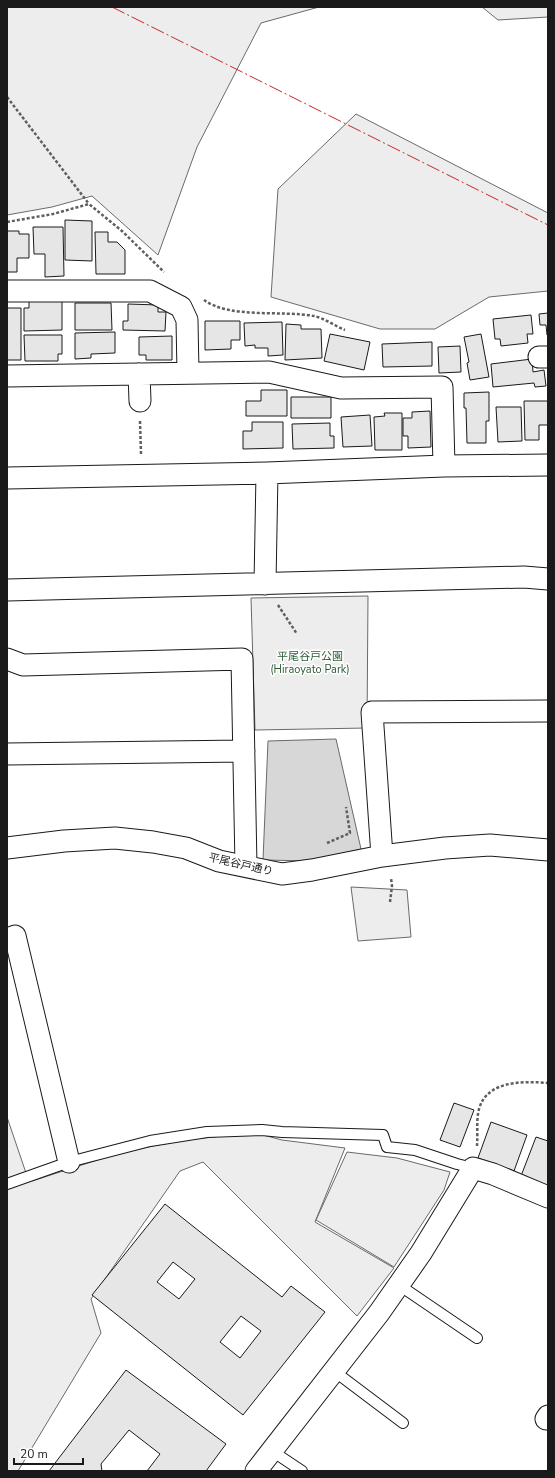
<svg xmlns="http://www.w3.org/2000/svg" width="555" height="1478" font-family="'Nunito Sans','Noto Sans JP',sans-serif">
<rect width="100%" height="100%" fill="#fff"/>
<!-- built -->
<path fill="#ededed" stroke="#6a6a6a" d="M7,7H319L261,23L197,147L158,255L92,196L52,207L7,215Z
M482,7H548V17L498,20Z
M356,114L548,213V291L489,297L435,329H380L271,297L278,189Z
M368,596L367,728L255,730L251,598Z
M351,887L407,890L411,937L358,941Z
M7,1117L26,1173L32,1181L113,1155L153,1146L186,1140L222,1136L263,1135L282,1140L345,1148L315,1222L394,1268L357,1316L203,1162L180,1171L91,1299L101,1333L18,1471H7Z
M347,1152L397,1158L450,1172L444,1190L394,1267L316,1220Z"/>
<!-- water -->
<path fill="#d7d7d7" stroke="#6a6a6a" d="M336,739L361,849L311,861L263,860L268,741Z"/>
<!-- building -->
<path fill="#e6e6e6" stroke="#1a1a1a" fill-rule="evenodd" d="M65,220L92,221V261L65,260Z
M33,227H63L64,276L45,277V254H34Z
M7,231H19V234H29V258H17V272H7Z
M95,232H108V242H117L125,250V274H96Z
M29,301H62V330L24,331V308H29Z
M75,303H111L112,330H75Z
M128,304L158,305V312H166L165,331L123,330V321H128Z
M7,308H21V360H7Z
M548,313V335H547L546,325H540L539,314Z
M531,315L533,334H527L528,343L501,346L500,339H495L493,319Z
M205,321H240V340H231V349L205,350Z
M282,322L283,355L268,356V348H255V345L245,346L244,323Z
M286,324L301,325V329H321L322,358L285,360Z
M115,332V353L91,354V358L75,359V333Z
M330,334L370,342L364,370L324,361Z
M481,334L489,377L470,380L467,363L469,362L464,337Z
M24,335H62V354H58V361H25Z
M172,336V360H146V355H139V337Z
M432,342V366L383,367L382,344Z
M460,346L461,372L439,373L438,347Z
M532,359L533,372L544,370L546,386L535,387L534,383L493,387L491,364Z
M261,390H287V416H246V401H261Z
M489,392V421H486V443H467L466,408H464V393Z
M291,397H331V418H291Z
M524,401H548V425H539V440H525Z
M496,407H521L522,441L498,442Z
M430,411L431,447L408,448V436H403V418H412V412Z
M384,413H402V450H375L374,417L385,416Z
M370,415L372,446L343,447L341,417Z
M252,422H283V448L243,449V431H252Z
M330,423V436H334V448L293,449L292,424Z
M454,1103L474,1110L460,1147L440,1140Z
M491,1122L527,1135L514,1171L478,1158Z
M536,1137L548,1141V1186L521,1176Z
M165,1204L282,1297L291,1286L325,1312L243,1415L92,1295ZM173,1262L195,1279L179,1299L157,1282ZM241,1316L261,1331L240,1358L220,1342Z
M126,1370L226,1444L206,1471H147L160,1454L129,1430L101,1464L102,1471H49Z"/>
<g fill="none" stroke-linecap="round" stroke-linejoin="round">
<defs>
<path id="lane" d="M7,1184L69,1162L150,1141L207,1132L262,1130L282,1132L383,1135L387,1147L415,1150L457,1164L473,1168
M399,1285L477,1338
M334,1371L403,1423
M272,1451L302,1471"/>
<path id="street" d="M7,291H150L181,307L187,320L188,373
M539,357H548
M139,374L140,401
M7,376L269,372L341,388L442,387L444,466
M7,478L267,473L444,466L548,465
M265,584L267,473
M7,590L524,577L548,579
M7,659L23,665L242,659L246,866
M7,754L244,751
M7,848L64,841L115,838L153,842L186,848L219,861L282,874L312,870L382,856L445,848L490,845L548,850
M382,856L372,712L548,711
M7,939L15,936L69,1162
M546,1419L548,1416
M256,1471L379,1313L421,1253L473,1168L493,1174L548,1197"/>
</defs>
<!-- lane casing -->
<use href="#lane" stroke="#1a1a1a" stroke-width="12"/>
<!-- street casing -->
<use href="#street" stroke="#1a1a1a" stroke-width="23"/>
<!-- path -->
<path stroke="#5f5f5f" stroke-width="2.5" stroke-dasharray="3 2" stroke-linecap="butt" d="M7,97L89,204
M7,222L53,214L89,204L122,231L164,272
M204,300C230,319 282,310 314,316C324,318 335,326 345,330
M140,421L141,454
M278,605L297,634
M327,843L350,833L346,807
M390,902L392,886L391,878
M477,1146C478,1134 476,1120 479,1109C487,1080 524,1081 548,1083"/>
<!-- lane -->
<use href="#lane" stroke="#fff" stroke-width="10"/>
<!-- street -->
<use href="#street" stroke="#fff" stroke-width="21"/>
<!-- power -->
<path stroke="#c62828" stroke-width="1" stroke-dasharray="14 3 2 3" stroke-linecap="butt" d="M112,7L548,225"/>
</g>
<g text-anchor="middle" stroke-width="3" stroke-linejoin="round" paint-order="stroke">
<!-- park labels -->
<g font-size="11" fill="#2b5a34" stroke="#fff">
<text x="310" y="660">平尾谷戸公園<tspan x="310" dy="13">(Hiraoyato Park)</tspan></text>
</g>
<!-- street labels -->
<g font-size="11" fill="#1a1a1a" stroke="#fff">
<text transform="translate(241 864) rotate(13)" y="4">平尾谷戸通り</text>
</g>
</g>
<!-- border -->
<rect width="555" height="1478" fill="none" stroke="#1a1a1a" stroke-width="16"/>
<!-- scale -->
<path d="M14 1458v6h69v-6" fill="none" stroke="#1a1a1a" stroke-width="2"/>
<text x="20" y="1458" font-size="12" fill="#1a1a1a" stroke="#ffffff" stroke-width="3" paint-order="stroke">20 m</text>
</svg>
